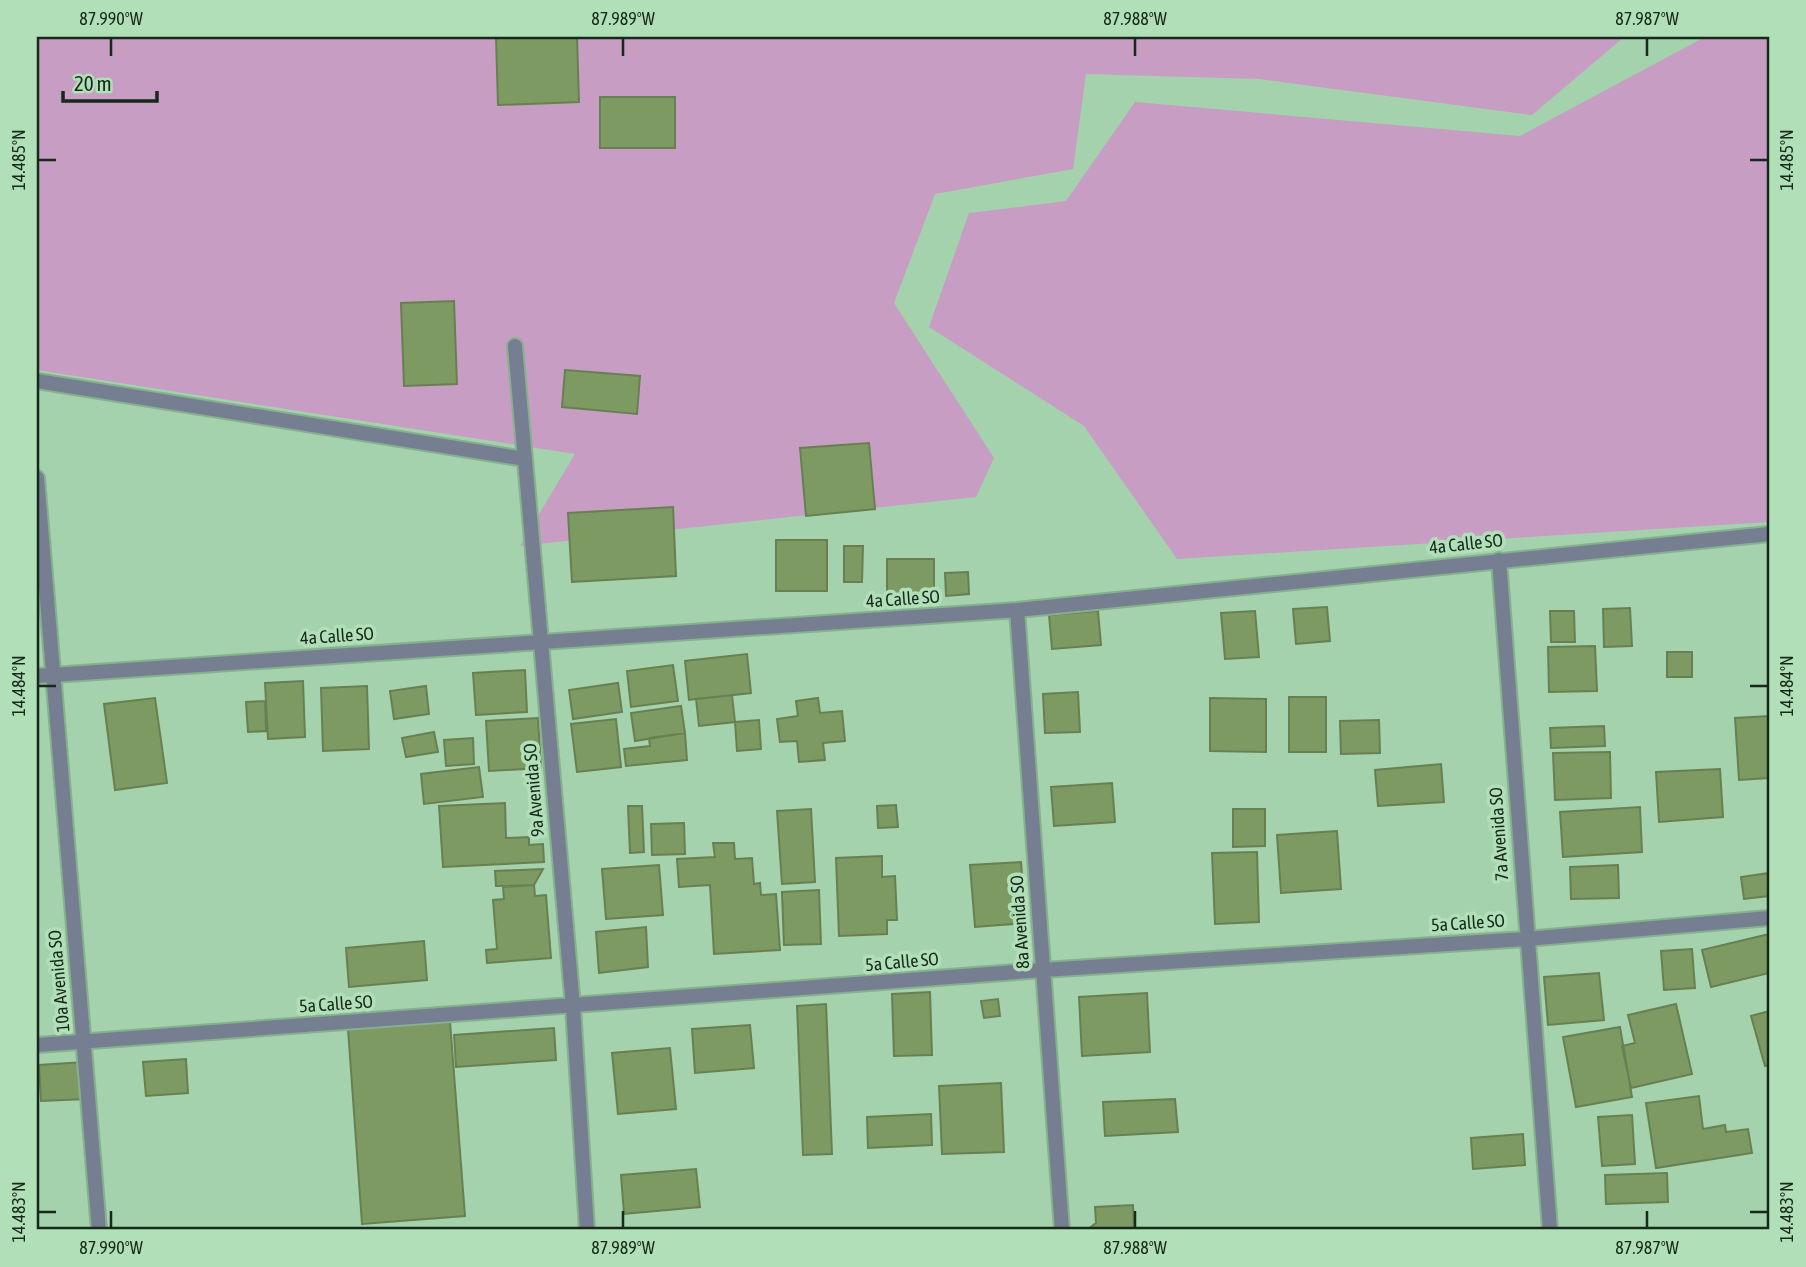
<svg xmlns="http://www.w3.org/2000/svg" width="1806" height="1267" font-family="'Asap Condensed',sans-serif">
<rect width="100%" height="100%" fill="#a3d2ac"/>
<!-- green -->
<path fill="#c79dc3" d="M37,37H1624L1532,115L1259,79L1086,74L1073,169L935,194L894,303L994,458L976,497L520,546L575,454L37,370Z
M1705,37H1769V522L1177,559L1084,426L929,327L969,213L1066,201L1135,102L1520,136Z"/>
<!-- building -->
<path fill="#7e9a63" stroke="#688051" stroke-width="2" d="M496,37H577L579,102L498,105Z
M600,97H675V148H600Z
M454,301L457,384L404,386L401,303Z
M565,370L640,376L637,414L562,407Z
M869,443L875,509L806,516L800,448Z
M673,507L676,576L572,582L568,513Z
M776,540H827V591H776Z
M844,546H863L862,582H844Z
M887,559H934V596H887Z
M968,572L969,594L946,596L945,573Z
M1327,607L1330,641L1296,644L1293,609Z
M1630,608L1632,646L1604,647L1603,609Z
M1098,611L1101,645L1052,649L1049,615Z
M1255,611L1259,657L1225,659L1221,613Z
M1550,611H1574L1575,642H1551Z
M1595,646L1597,691L1549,692L1548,647Z
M1667,652H1692V677H1667Z
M747,654L751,693L689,700L685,661Z
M673,665L678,701L631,707L627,671Z
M525,670L527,712L476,715L473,673Z
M303,681L305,737L268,739L265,683Z
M618,683L622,712L573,719L569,690Z
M367,686L369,749L323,751L321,688Z
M426,686L429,714L394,719L390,691Z
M1078,692L1080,732L1045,733L1043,694Z
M732,695L735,722L699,726L696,699Z
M1289,697H1326V752H1289Z
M155,698L167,783L115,790L104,704Z
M818,698L820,713L842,711L845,741L823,743L825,760L799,762L797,741L780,742L777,719L798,716L796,701Z
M1210,698L1266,699V752L1210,751Z
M265,701L266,731L248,732L246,702Z
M681,706L685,733L635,741L631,713Z
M1769,716V778L1739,780L1735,718Z
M538,718L541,768L489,771L486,721Z
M616,719L621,767L577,772L571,724Z
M759,720L761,749L737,751L735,722Z
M1379,720L1380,753L1341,754L1340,721Z
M1604,726L1605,746L1551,748L1550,728Z
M434,732L438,752L406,757L402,738Z
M685,733L687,760L626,766L624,749L650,746L649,738Z
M473,738L474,764L446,766L444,740Z
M1610,752L1611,798L1555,800L1553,753Z
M1441,764L1444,802L1378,806L1375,770Z
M479,767L483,797L424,804L421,774Z
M1720,769L1723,817L1659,822L1656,772Z
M1112,783L1115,822L1054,826L1051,787Z
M505,803L506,838L529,837V845L543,844L544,862L443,867L439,806Z
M896,805L898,827L878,828L877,806Z
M628,806H642L644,852L630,853Z
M1640,807L1642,852L1563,857L1560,812Z
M811,809L815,882L782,884L777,811Z
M1233,809H1265V846L1233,847Z
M684,823L685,854L652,855L651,824Z
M1337,831L1341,889L1281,893L1277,835Z
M713,843H734L735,859L752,858L754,884L760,883L761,895L776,894L780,950L714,954L710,885L679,887L677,859L715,857Z
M1257,852L1259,922L1215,924L1212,853Z
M882,856V877L895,876L897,920H887V934L839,936L836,858Z
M1021,862L1026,923L975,927L970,865Z
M659,865L663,915L606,919L602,869Z
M1618,865L1619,898L1571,899L1570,867Z
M543,869L534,885L496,886L495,871Z
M1769,873V896L1744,899L1741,877Z
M534,885L535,896L546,895L551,958L487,963L486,950L497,949L493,900L504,899L503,887Z
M819,890L821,944L784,945L782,892Z
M646,927L648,967L599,973L596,932Z
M1769,934V973L1711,987L1702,950Z
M424,941L427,980L349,987L346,948Z
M1692,949L1695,988L1664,990L1661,951Z
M1599,973L1604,1020L1548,1025L1544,977Z
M930,992L932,1055L894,1056L892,994Z
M1147,993L1150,1052L1082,1056L1079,997Z
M998,999L1000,1016L984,1018L981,1001Z
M826,1004L832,1154L803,1155L797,1006Z
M1676,1004L1692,1074L1631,1088L1622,1046L1635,1043L1628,1015Z
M1769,1011V1065L1765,1066L1751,1016Z
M450,1022L465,1216L362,1224L348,1029Z
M750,1025L754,1068L695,1073L692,1029Z
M1620,1027L1632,1097L1576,1107L1563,1037Z
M554,1028L556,1060L456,1067L454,1035Z
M670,1048L676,1109L618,1114L612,1053Z
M186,1059L188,1093L146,1096L143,1062Z
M84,1062L86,1099L41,1101L39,1065Z
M1001,1083L1004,1152L942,1154L939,1086Z
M1699,1096L1703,1129L1725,1125L1726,1132L1748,1129L1752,1153L1656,1168L1646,1103Z
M1175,1099L1178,1132L1105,1136L1103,1102Z
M931,1114L932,1145L868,1148L867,1117Z
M1632,1115L1635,1164L1602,1166L1598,1117Z
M1523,1134L1525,1165L1473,1169L1471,1138Z
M696,1169L700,1207L624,1214L621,1175Z
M1667,1173L1668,1202L1606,1204L1605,1175Z
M1133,1205L1134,1230H1087L1096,1223L1095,1207Z"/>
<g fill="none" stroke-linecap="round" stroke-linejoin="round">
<defs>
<path id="minor" d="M515,346L573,1007L587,1230
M37,381L525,459
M37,478L99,1230
M1499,560L1550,1230
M1017,610L1062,1230
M37,676L1017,610L1769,534
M37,1045L1043,970L1526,939L1769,918"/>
</defs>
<!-- minor casing -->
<use href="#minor" stroke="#87b08f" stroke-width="18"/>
<!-- minor -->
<use href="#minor" stroke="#767e92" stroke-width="14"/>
</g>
<!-- ticks -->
<path fill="none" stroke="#17291b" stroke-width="2.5" d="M111,38V56M623,38V56M1135,38V56M1647,38V56M38,160H56M1750,160H1768M38,686H56M1750,686H1768M111,1211V1228M623,1211V1228M1135,1211V1228M1647,1211V1228M38,1212H56M1750,1212H1768"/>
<g text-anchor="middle" stroke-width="7" stroke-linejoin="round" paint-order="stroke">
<!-- street labels -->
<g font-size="18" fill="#17291b" stroke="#b0dfb8">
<text transform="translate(1466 544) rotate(-6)" y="6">4a Calle SO</text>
<text transform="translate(903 599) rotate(-4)" y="6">4a Calle SO</text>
<text transform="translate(337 636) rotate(-4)" y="6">4a Calle SO</text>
<text transform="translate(534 790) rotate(-95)" y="6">9a Avenida SO</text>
<text transform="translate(1499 834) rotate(-94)" y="6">7a Avenida SO</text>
<text transform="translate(1020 922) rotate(-94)" y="6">8a Avenida SO</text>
<text transform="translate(1468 923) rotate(-4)" y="6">5a Calle SO</text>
<text transform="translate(902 962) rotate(-5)" y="6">5a Calle SO</text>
<text transform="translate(59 981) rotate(-95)" y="6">10a Avenida SO</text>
<text transform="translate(336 1004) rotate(-4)" y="6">5a Calle SO</text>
</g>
</g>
<!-- border -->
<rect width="1806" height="1267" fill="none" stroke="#b0dfb8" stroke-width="77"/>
<!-- scale -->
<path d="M63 91v10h94v-10" fill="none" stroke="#17291b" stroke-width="3.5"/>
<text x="74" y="91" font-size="21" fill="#17291b" stroke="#b0dfb8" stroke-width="5" paint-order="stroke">20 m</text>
<rect x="38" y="38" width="1730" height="1190" fill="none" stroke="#17291b" stroke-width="2.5"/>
<g font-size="18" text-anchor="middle" fill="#17291b">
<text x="111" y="25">87.990°W</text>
<text x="623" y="25">87.989°W</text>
<text x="1135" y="25">87.988°W</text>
<text x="1647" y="25">87.987°W</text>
<text transform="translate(19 160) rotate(-90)" y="6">14.485°N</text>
<text transform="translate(1787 160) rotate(-90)" y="6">14.485°N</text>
<text transform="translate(19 686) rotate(-90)" y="6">14.484°N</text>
<text transform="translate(1787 686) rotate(-90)" y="6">14.484°N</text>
<text transform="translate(19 1212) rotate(-90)" y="6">14.483°N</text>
<text transform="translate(1787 1212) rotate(-90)" y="6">14.483°N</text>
<text x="111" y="1254">87.990°W</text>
<text x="623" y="1254">87.989°W</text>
<text x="1135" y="1254">87.988°W</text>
<text x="1647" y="1254">87.987°W</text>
</g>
</svg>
